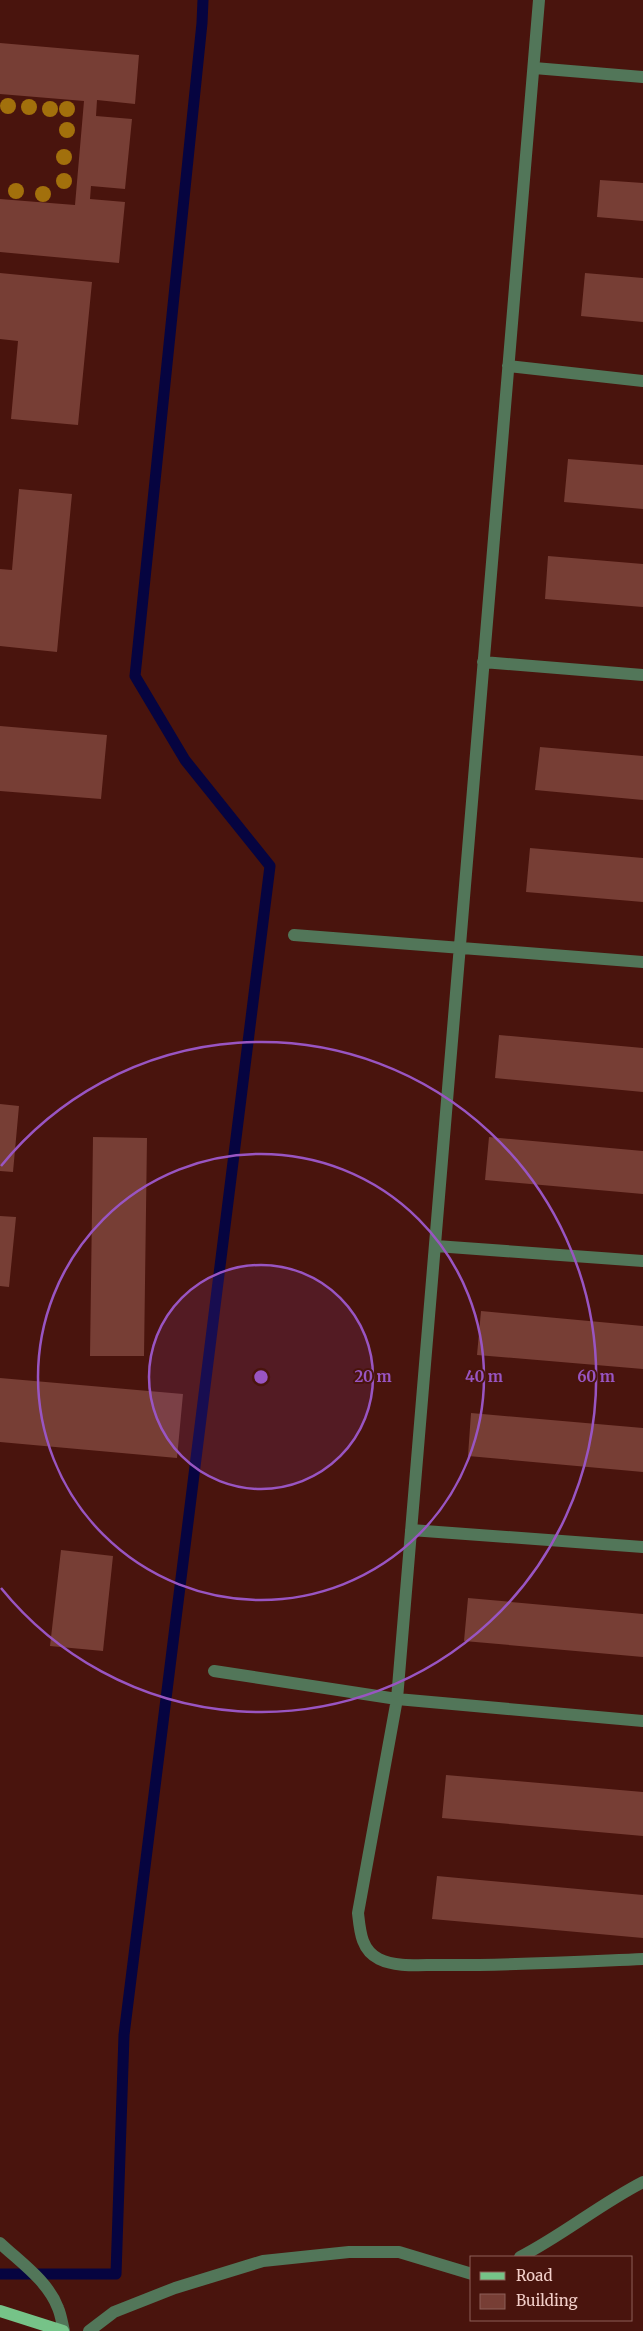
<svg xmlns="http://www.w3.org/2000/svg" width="643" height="2331" font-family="Merriweather,serif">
<rect width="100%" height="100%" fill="#49140d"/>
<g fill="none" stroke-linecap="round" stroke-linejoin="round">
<!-- stream -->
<path stroke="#060440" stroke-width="11" d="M0,2274H116L124,2035L270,866L185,760L135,676L202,23L203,0"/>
</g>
<!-- building -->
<path fill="#773e35" d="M0,43L139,55L135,104L97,100L96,116L132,119L125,189L91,186L90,199L125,202L119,263L0,252V199L75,205L84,101L0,94Z
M600,180L643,183V221L597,217Z
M0,273L92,282L78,425L11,419L18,341L0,339Z
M585,273L643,278V322L581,316Z
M568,459L643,465V509L564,502Z
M19,489L72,494L57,652L0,646V569L12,570Z
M548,556L643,564V607L545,599Z
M0,726L107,735L101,799L0,791Z
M540,747L643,756V800L535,790Z
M530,848L643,858V902L526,892Z
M499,1035L643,1048V1092L495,1078Z
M0,1104L19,1106L13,1172L0,1171Z
M93,1137L147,1138L144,1356H90Z
M489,1137L643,1151V1194L485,1180Z
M0,1216L16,1217L9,1287L0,1286Z
M481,1311L643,1326V1369L477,1355Z
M0,1378L183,1394L177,1458L0,1442Z
M471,1413L643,1428V1472L468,1456Z
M61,1550L113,1556L103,1651L50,1646Z
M468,1598L643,1614V1657L464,1641Z
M446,1775L643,1792V1836L442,1818Z
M437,1876L643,1895V1938L432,1919Z"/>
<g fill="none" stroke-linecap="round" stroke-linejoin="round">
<!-- minor -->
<path stroke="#527659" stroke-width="12" d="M539,0L397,1699L358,1913C360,1931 361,1950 379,1959C395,1967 418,1965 436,1965C505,1966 574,1962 643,1959
M534,68L643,77
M508,366L643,381
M483,662L643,675
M294,935L643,962
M436,1246L643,1261
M411,1530L643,1547
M214,1671L397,1699L643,1721
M0,2243C20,2262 48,2281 58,2308C61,2315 62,2323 64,2331
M520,2257C563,2235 600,2204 643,2182
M89,2331L114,2312L175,2288L263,2261L349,2252H399L472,2274"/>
<!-- major -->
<path stroke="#76c388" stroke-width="12" d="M0,2311L63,2331"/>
</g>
<!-- trees -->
<g fill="#a2700c">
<circle cx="8" cy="106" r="8"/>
<circle cx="29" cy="107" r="8"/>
<circle cx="50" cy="109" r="8"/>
<circle cx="67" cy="109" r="8"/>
<circle cx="67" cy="130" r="8"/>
<circle cx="64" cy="157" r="8"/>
<circle cx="64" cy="181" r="8"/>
<circle cx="16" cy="191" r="8"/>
<circle cx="43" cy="194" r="8"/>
</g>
<!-- distance rings -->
<circle cx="261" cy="1377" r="112" fill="#9955c2" fill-opacity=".12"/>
<g fill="none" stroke="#9955c2" stroke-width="2.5">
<circle cx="261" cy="1377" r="112"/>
<circle cx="261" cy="1377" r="223"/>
<path d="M1 1166A335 335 0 1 1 1 1588"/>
</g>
<circle cx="261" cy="1377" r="8" fill="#9955c2" stroke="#49140d" stroke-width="2.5"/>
<g font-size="15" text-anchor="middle" font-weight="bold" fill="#9955c2" stroke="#49140d" stroke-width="4" stroke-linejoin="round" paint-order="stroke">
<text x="373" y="1382">20 m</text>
<text x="484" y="1382">40 m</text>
<text x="596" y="1382">60 m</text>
</g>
<!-- legend -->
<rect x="470" y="2256" width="162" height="65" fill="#49140d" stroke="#8d5f58"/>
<rect x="480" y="2272" width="25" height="8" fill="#76c388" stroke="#8d5f58"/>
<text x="516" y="2281" font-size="15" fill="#f3cfc9">Road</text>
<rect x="480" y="2294" width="25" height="15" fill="#773e35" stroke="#8d5f58"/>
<text x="516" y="2306" font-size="15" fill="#f3cfc9">Building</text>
</svg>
